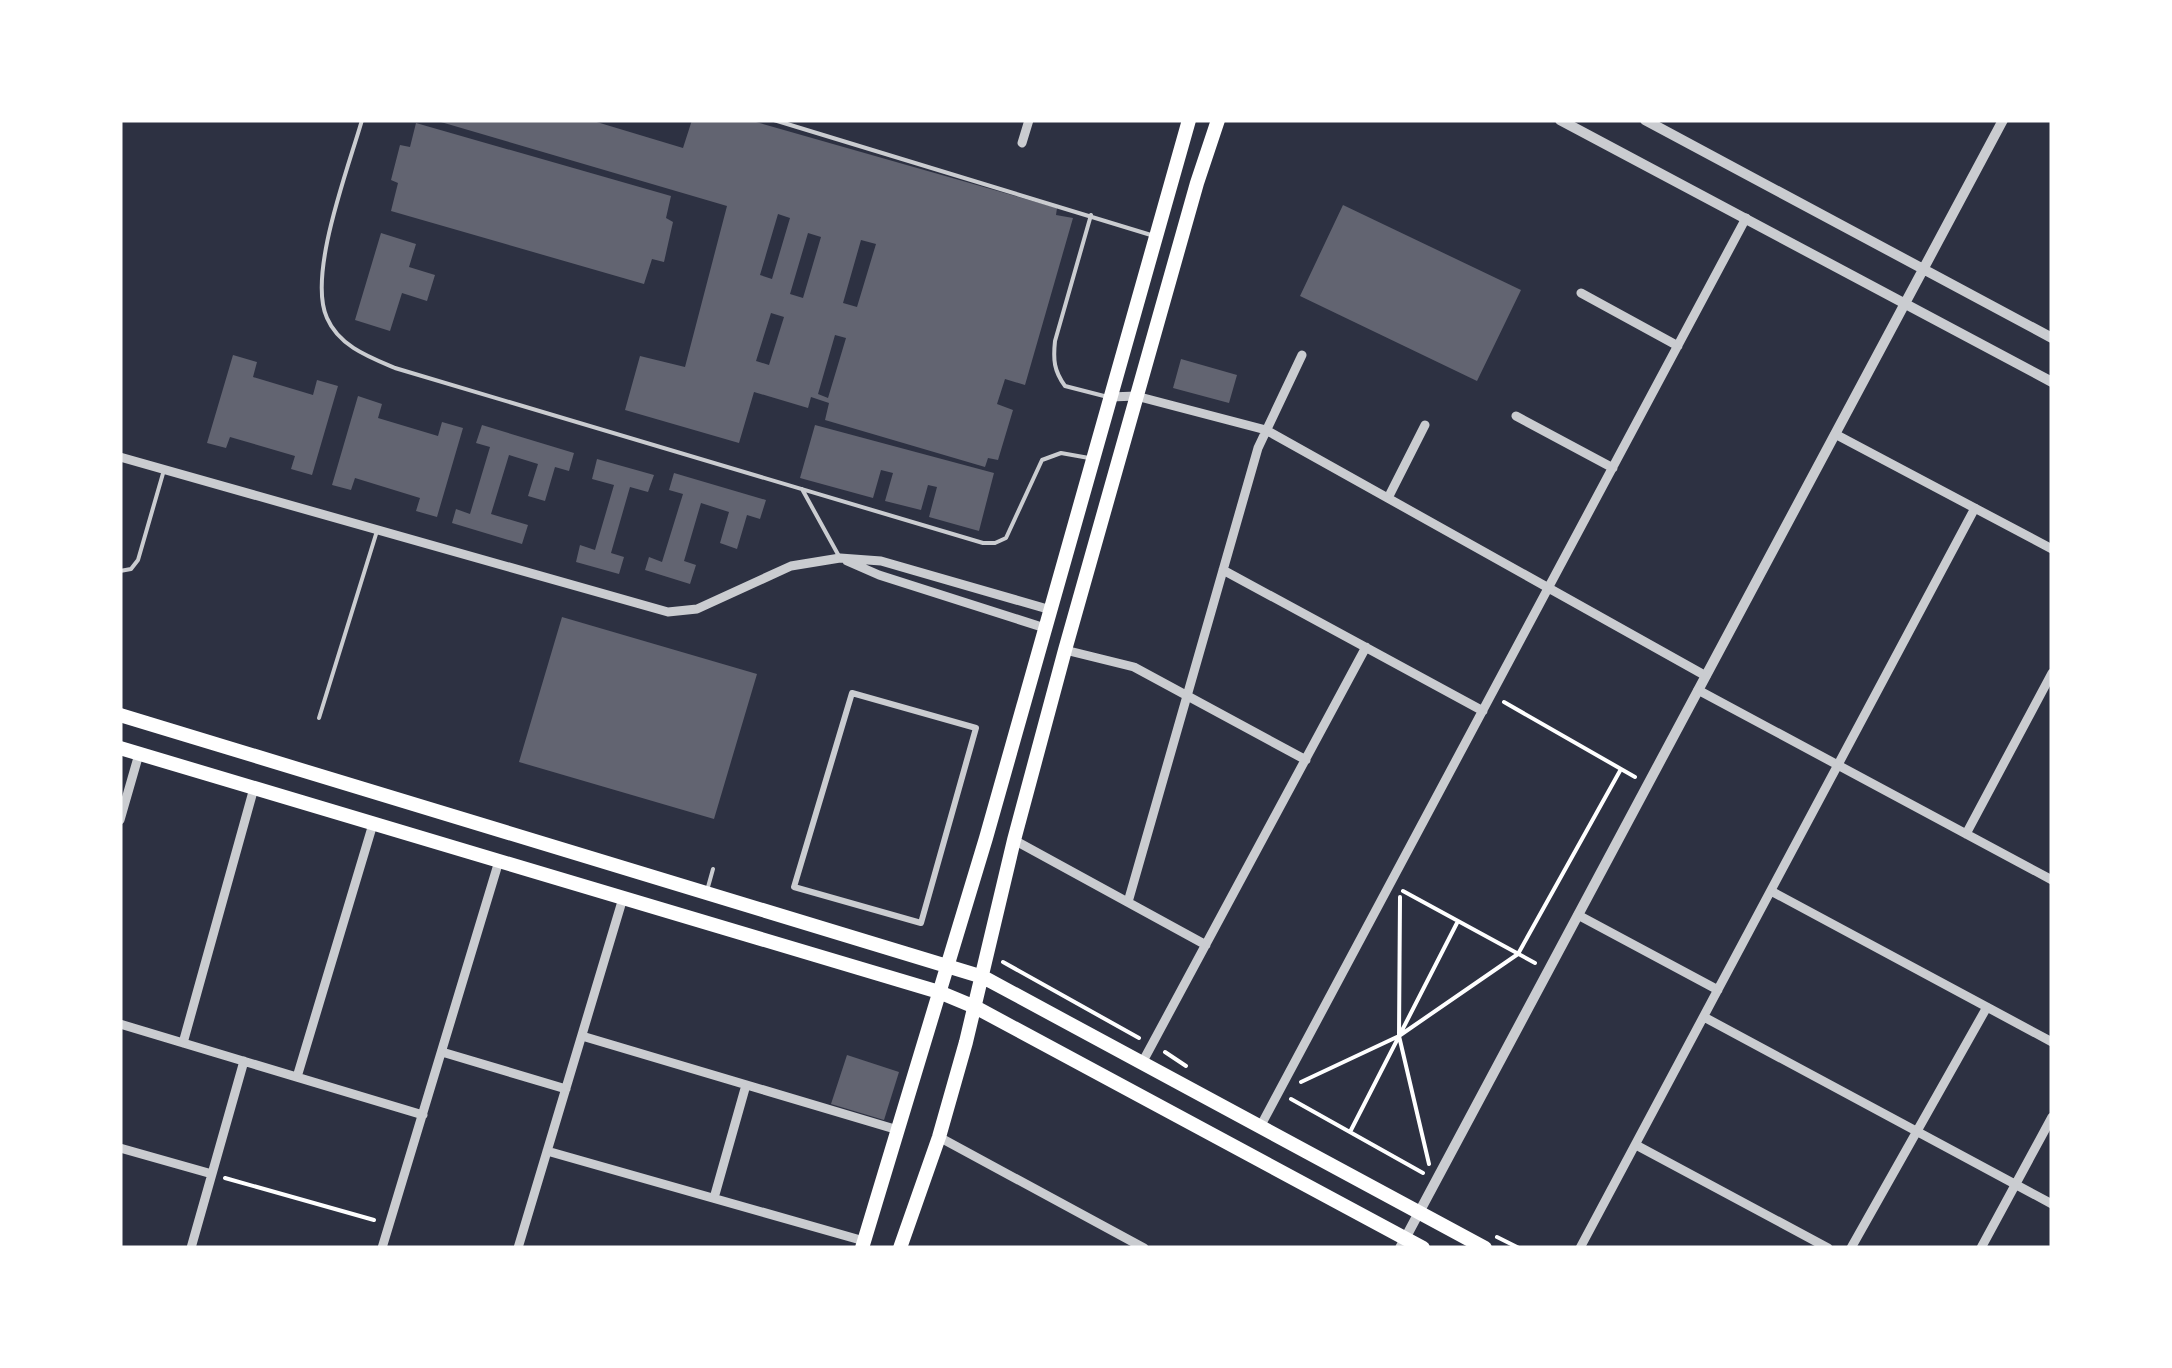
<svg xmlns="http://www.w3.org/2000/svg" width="2172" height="1368" font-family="'Fira Sans Condensed',sans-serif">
<rect width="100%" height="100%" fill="#2d3142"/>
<!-- building -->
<path fill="#626471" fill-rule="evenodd" d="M434,120H590L683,148L692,120H749L1057,208L1056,215L1073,218L1025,385L1005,379L997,404L1013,410L998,460L988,458L985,467L825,420L829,403L811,397L808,408L754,392L739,443L625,410L640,356L685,367L727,206ZM778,214L790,218L772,279L760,275ZM808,233L821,237L803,298L790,294ZM861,240L876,244L857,307L843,303ZM771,313L784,317L769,365L756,361ZM835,335L846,338L828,398L818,394Z
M416,123L671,196L666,218L673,222L664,262L652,259L644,284L391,211L398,183L391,180L400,145L410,147Z
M1343,205L1521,290L1477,381L1300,296Z
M381,233L416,244L409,267L435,275L427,301L402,293L390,331L355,320Z
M233,355L257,362L253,377L313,395L317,380L338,386L312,475L291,469L295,456L230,437L226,448L207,443Z
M1181,359L1237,375L1229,403L1173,388Z
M358,396L382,404L378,418L438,436L442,422L463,428L437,517L416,511L420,498L355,478L351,490L332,485Z
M482,425L574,453L569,471L555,467L545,501L528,496L538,464L509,455L491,514L528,525L522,544L452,523L456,509L470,514L490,447L476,443Z
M815,425L994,473L979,531L929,517L937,487L928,485L921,510L885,501L893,473L881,470L873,498L800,478Z
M597,459L654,475L648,492L630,487L611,553L624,557L619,574L576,562L580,545L595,550L614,485L592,479Z
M674,473L766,500L760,519L747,515L737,549L720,543L729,512L701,503L684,561L696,565L690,584L645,570L649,557L662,562L683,494L669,490Z
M562,617L757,674L714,819L519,762Z
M847,1055L899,1072L884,1120L831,1104Z"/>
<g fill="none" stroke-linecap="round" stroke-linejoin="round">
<!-- path -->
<path stroke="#fff" stroke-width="4" d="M1504,702L1635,777
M1403,891L1535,963
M1400,897L1399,1036L1429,1164
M1003,962L1139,1038
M1165,1052L1186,1066
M1301,1082L1399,1036L1518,954L1621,769
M1291,1099L1423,1173
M1350,1132L1458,921
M225,1178L374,1220
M1497,1237L1519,1248"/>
<!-- service -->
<path stroke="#caccd0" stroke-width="4" d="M362,120C349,166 307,275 327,318C339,346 369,357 395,368L983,543H995L1006,538L1042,460L1061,453L1089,458
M774,120L1151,235
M1091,215L1055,341C1053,360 1054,371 1065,386L1104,396
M802,489L840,558
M120,571L131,569L138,560L164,470
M319,718L377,531
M708,887L713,869"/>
<!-- pedestrian -->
<path stroke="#caccd0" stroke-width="6" d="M852,693L976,728L921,923L794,887Z"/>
<!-- minor -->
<path stroke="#caccd0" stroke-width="9" d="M1022,143L1029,120
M1581,293L1678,346
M1111,397L1136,396L1266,430L1706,676
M1516,416L1613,468
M1835,434L2052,549
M120,457L668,612L697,609L791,566L840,558L881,561L1051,610
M1388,498L1425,425
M847,561L879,575L1045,628
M1223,570L1483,711
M1065,650L1134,667L1306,760
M1698,690L2052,880
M120,820L139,754
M1966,834L2052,673
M1014,840L1206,945
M1771,891L2052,1042
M1128,902L1258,448L1302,355
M1578,915L1718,990
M1704,1017L2052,1204
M120,1024L423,1115
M582,1036L898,1130
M183,1043L254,788
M442,1052L566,1089
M1142,1063L1366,647
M297,1077L373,824
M1260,1127L1746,218
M939,1137L1144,1248
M1636,1145L1828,1248
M120,1148L212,1174
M547,1151L864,1241
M714,1198L746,1085
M191,1248L244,1061
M382,1248L499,861
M518,1248L623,898
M1580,1248L1975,508
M1851,1248L1987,1007
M1981,1248L2052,1117"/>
<!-- tertiary -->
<path stroke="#caccd0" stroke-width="10" d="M1560,120L2052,382
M1645,120L2052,338
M1400,1248L2003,120"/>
<!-- primary -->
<path stroke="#fff" stroke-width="14" d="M120,715L983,977L1485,1248
M120,748L939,992L975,1007L1423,1248
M862,1248L986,838L1189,120
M900,1248L939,1137L966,1042L1014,840L1065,650L1197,183L1218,120"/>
</g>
<!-- border -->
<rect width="2172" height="1368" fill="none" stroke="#ffffff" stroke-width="245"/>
</svg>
